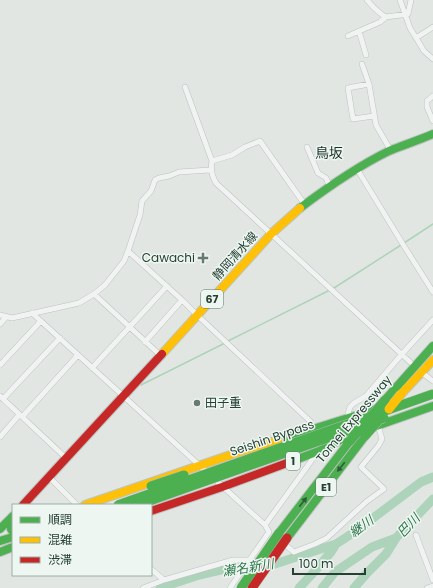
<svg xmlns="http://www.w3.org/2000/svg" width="433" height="588" font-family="Poppins,'Noto Sans JP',sans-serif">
<rect width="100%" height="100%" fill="#e1e6e3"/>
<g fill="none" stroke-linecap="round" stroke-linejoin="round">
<!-- stream -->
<path stroke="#add3bb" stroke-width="1.5" d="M404,243L433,224
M334,288L401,245
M228,341L330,290
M141,385L225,343"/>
<!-- river -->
<path stroke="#add3bb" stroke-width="9" d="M160,588L199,575L238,566L275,564L336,544
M299,588L314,572L331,552L336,544L356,531L421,482L433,477
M322,588L335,572L372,547L396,538
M354,588L368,572L386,554L396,538L433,499"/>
<defs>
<path id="street" d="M367,0C373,7 378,13 386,17
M400,0L410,28L424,51L433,59
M359,31L366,55
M348,36L380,22L386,17L408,14L411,0
M416,38L433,27
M362,64L369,84L376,125L391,151
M369,84L348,88L353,119L374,116
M185,87L212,161C210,170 212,176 216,183L410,362
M433,96L427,101V107L433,121
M307,147L318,173L326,178L330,187
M212,161L232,155L245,147L260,141L305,205
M357,169L404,246L433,292
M128,251L182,300L197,315L311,422V429
M94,294L160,355
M32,313L265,525L269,532L230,588
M0,315L12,318L79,303L94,294L105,285L124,261L128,251L140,215L142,201L151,191L155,180L159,178L169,176L179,172L210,170
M0,324L6,317
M145,342L182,300
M0,365L41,321
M92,368L167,286
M425,375L433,381
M0,396L66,458
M3,399L60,338
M22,417L78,355
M347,420L348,414L350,407L354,403L366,396L402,354L433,320
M0,437L19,415
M49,477L77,505
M265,525L317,453
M416,535L433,580
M283,543L294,552L315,544L327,538L366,502L384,489L361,467L379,445L382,439L378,425
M164,580L233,560H250
M143,588L164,580L151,569
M427,588L433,586"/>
<path id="fast" d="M300,208C328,187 358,166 389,151C404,145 419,140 433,134
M385,400L433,346
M278,440L380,408
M287,463L319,451L348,436L433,406
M12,517L11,529L13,532
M0,529L13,516
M279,533L350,441
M287,538L365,436
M0,541L13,537
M0,552L13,547"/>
<path id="slow" d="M162,354L271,234L300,208
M401,394L433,360
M85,505L242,451L278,440"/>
<path id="jam" d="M23,505L162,354
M151,511L222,487L287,463"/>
</defs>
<!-- street casing -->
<use href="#street" stroke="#bdc2bf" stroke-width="6"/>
<!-- fast casing -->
<use href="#fast" stroke="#bdc4c0" stroke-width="10"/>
<!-- slow casing -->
<use href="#slow" stroke="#bdc4c0" stroke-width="10"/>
<!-- jam casing -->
<use href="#jam" stroke="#bdc4c0" stroke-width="10"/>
<!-- street -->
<use href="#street" stroke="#f0f3f1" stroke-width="5"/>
<!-- fast -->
<use href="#fast" stroke="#4caf50" stroke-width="8"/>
<!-- slow -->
<use href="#slow" stroke="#ffc107" stroke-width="8"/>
<!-- jam -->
<use href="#jam" stroke="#c62828" stroke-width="8"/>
<defs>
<path id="fast-bridge" d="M373,414L385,400
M365,436L378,421
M350,441L362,427
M151,486L184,475
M118,505L433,394
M138,505L384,418
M241,588L279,533"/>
<path id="slow-bridge" d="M389,409L401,394"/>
<path id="jam-bridge" d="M252,588L287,538"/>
</defs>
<!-- fast-bridge casing -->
<use href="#fast-bridge" stroke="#b3bbb6" stroke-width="10" stroke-linecap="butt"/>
<!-- slow-bridge casing -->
<use href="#slow-bridge" stroke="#b3bbb6" stroke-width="10" stroke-linecap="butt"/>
<!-- jam-bridge casing -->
<use href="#jam-bridge" stroke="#b3bbb6" stroke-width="10" stroke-linecap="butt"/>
<!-- fast-bridge -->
<use href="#fast-bridge" stroke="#4caf50" stroke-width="9"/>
<!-- slow-bridge -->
<use href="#slow-bridge" stroke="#ffc107" stroke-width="9"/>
<!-- jam-bridge -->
<use href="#jam-bridge" stroke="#c62828" stroke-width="9"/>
</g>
<!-- one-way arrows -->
<defs><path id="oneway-solid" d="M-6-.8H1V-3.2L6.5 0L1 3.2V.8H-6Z"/></defs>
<g fill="#305c3a">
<use href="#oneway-solid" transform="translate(341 467) rotate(128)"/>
<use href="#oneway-solid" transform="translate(303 502) rotate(-52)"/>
</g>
<!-- markers -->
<g fill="#677b71" stroke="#eef6f2" stroke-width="1.5">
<path d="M201 252h4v4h4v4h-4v4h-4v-4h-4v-4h4z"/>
<circle cx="197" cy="403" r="4"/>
</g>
<g text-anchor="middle" stroke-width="3" stroke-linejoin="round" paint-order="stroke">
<!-- shield labels -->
<g fill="#eef6f2" stroke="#62776c" stroke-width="1">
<rect x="201" y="290" width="22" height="18" rx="3"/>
<rect x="286" y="452" width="14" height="18" rx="3"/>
<rect x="316" y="478" width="20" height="18" rx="3"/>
</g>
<g font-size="11" font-weight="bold" fill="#264133">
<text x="212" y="303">67</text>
<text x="293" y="465">1</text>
<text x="326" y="491">E1</text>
</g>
<!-- street labels -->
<g font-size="12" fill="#264133" stroke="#eef6f2">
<text transform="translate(235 256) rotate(-48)" y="4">静岡清水線</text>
<text transform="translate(354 419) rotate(-50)" y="4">Tomei Expressway</text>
<text transform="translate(272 438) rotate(-19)" y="4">Seishin Bypass</text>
</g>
<!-- poi labels -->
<g font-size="12" fill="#264133" stroke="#eef6f2" text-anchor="end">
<text x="195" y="262">Cawachi</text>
<text x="205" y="407" text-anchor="start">田子重</text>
</g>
<!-- water labels -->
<g font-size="13" font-style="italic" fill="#2e774c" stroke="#eef6f2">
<text transform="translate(408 525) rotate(-47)" y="5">巴川</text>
<text transform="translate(361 526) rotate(-36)" y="5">継川</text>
<text transform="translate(248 567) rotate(-9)" y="5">瀬名新川</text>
</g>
<!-- quarter labels -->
<g font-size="14" fill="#193126" stroke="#eef6f2">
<text x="329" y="158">鳥坂</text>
</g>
</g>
<!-- legend -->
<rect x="12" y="504" width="140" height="72" fill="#eef6f2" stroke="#9eaea6"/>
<rect x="20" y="517" width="20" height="6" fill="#4caf50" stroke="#9eaea6"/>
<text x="48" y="524" font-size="12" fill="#264133">順調</text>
<rect x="20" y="537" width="20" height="6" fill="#ffc107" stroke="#9eaea6"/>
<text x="48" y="544" font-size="12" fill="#264133">混雑</text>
<rect x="20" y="557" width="20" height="6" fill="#c62828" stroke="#9eaea6"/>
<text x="48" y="564" font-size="12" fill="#264133">渋滞</text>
<!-- scale -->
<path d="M293 568v6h72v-6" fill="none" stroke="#264133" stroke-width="2"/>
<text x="299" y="568" font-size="12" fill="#264133" stroke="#eef6f2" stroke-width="3" paint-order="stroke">100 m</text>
</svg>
